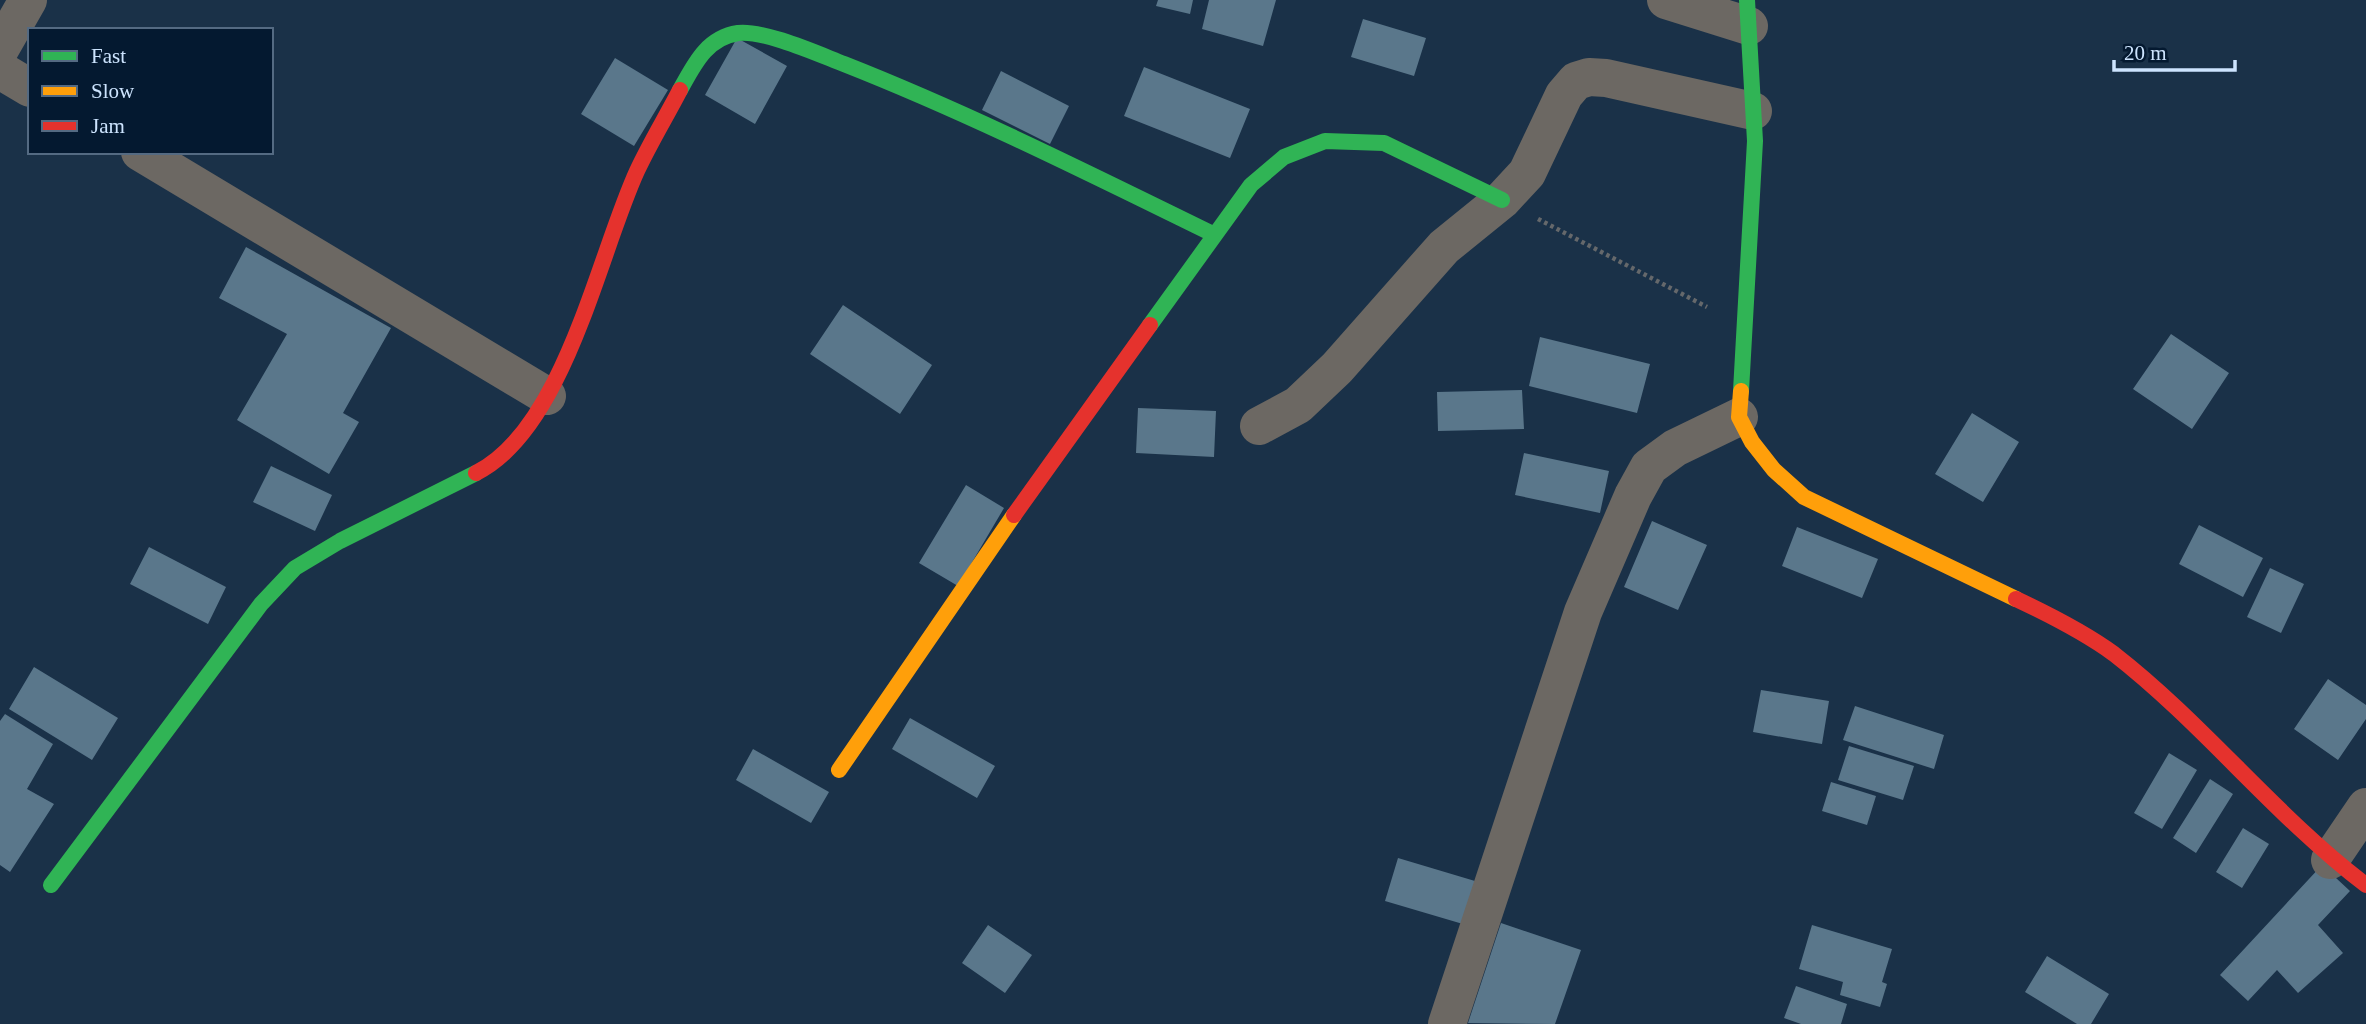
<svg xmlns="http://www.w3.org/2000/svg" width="2366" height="1024" font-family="Georgia,serif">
<rect width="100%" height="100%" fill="#1a3148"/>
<!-- building -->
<path fill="#5a778b" d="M1158,0H1193L1190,14L1156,6Z
M1209,0H1276L1263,46L1202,29Z
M1363,19L1426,38L1414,76L1351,57Z
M737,38L787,66L755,124L705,95Z
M615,58L668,90L634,146L581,114Z
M1144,67L1250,109L1230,158L1124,116Z
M1001,71L1069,106L1050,144L982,110Z
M246,247L391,328L343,413L359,422L329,474L237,420L287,334L219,298Z
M843,305L932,365L900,414L810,354Z
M2171,334L2229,373L2192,429L2133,389Z
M1540,337L1650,364L1637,413L1529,386Z
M1522,390L1524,429L1438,431L1437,392Z
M1138,408L1216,411L1214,457L1136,453Z
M1972,413L2019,442L1983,502L1935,474Z
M1524,453L1609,471L1600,513L1515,495Z
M271,466L332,495L315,531L253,502Z
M966,485L1004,508L958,586L919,563Z
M1652,521L1707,545L1678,610L1624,587Z
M2199,525L2263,558L2243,597L2179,564Z
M1797,527L1878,559L1862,598L1782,566Z
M149,547L226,587L208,624L130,584Z
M2270,568L2304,584L2281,633L2247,617Z
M34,667L118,718L92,760L9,709Z
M2328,679L2366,705V719L2338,760L2294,729Z
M1761,690L1829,701L1822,744L1753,732Z
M1855,706L1944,735L1934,769L1843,740Z
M5,714L53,744L27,789L54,804L10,872L0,865V721Z
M910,718L995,766L977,798L892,749Z
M1849,746L1914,766L1903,800L1838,780Z
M753,749L829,792L811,823L736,780Z
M2169,753L2197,770L2162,829L2134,813Z
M2210,779L2233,794L2196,853L2173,838Z
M1831,782L1876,796L1867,825L1822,811Z
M2243,828L2269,844L2242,888L2216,872Z
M1398,858L1485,884L1473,927L1385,901Z
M2322,865L2350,891L2318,925L2343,953L2298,993L2277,970L2248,1001L2220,975Z
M1501,923L1581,950L1555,1024L1468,1023Z
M988,925L1032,955L1005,993L962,963Z
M1812,925L1892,949L1882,982L1887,984L1880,1007L1840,995L1843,982L1799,969Z
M2047,956L2109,994L2091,1024H2077L2025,992Z
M1796,986L1847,1004L1841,1024H1801L1784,1018Z"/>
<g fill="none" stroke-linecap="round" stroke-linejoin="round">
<!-- path -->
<path stroke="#65686b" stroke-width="4.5" stroke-dasharray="3.5 3.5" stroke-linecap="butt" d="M1538,219L1707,307"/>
<!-- street -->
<path stroke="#6c6863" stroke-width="38" d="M1666,0L1749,26
M0,49L28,0
M0,70L30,88
M140,152L547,396
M1259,426L1298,405L1337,368L1444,247L1502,200L1527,173L1564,95L1576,81L1589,77L1606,78L1753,111
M2330,860L2366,807
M1447,1024L1583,612L1633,496L1649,467L1675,448L1739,417"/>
<!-- fast -->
<path stroke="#30b455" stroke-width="16" d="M680,90C694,65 706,38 738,33C765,30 818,54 844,64C971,114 1092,175 1215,235
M1150,325L1251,185L1284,157L1325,141L1384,143L1502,200
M1741,391L1755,141L1747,0
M51,885L261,604L295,568L340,541L476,473"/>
<!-- slow -->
<path stroke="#ff9f0a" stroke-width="16" d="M1741,391L1739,417L1752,442L1774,470L1804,497L2016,599
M839,770L1014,515"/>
<!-- jam -->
<path stroke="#e5322d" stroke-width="16" d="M476,473C564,429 598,256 637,171C650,143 666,117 680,90
M1014,515L1150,325
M2016,599C2050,615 2084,632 2114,654C2204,724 2275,816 2366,885"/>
</g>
<!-- legend -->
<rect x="28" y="28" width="245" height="126" fill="#041930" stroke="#546a82" stroke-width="2"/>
<rect x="42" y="51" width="35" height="10" fill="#30b455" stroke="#546a82" stroke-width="2"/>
<text x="91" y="63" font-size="21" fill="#cde4fe">Fast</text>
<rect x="42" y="86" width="35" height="10" fill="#ff9f0a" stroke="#546a82" stroke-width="2"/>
<text x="91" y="98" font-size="21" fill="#cde4fe">Slow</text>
<rect x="42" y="121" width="35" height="10" fill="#e5322d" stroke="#546a82" stroke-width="2"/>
<text x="91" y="133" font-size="21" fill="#cde4fe">Jam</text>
<!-- scale -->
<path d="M2114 60v10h121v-10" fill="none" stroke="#cde4fe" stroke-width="3.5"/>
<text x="2124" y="60" font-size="21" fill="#cde4fe" stroke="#041930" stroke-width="5" paint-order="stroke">20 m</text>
</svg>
